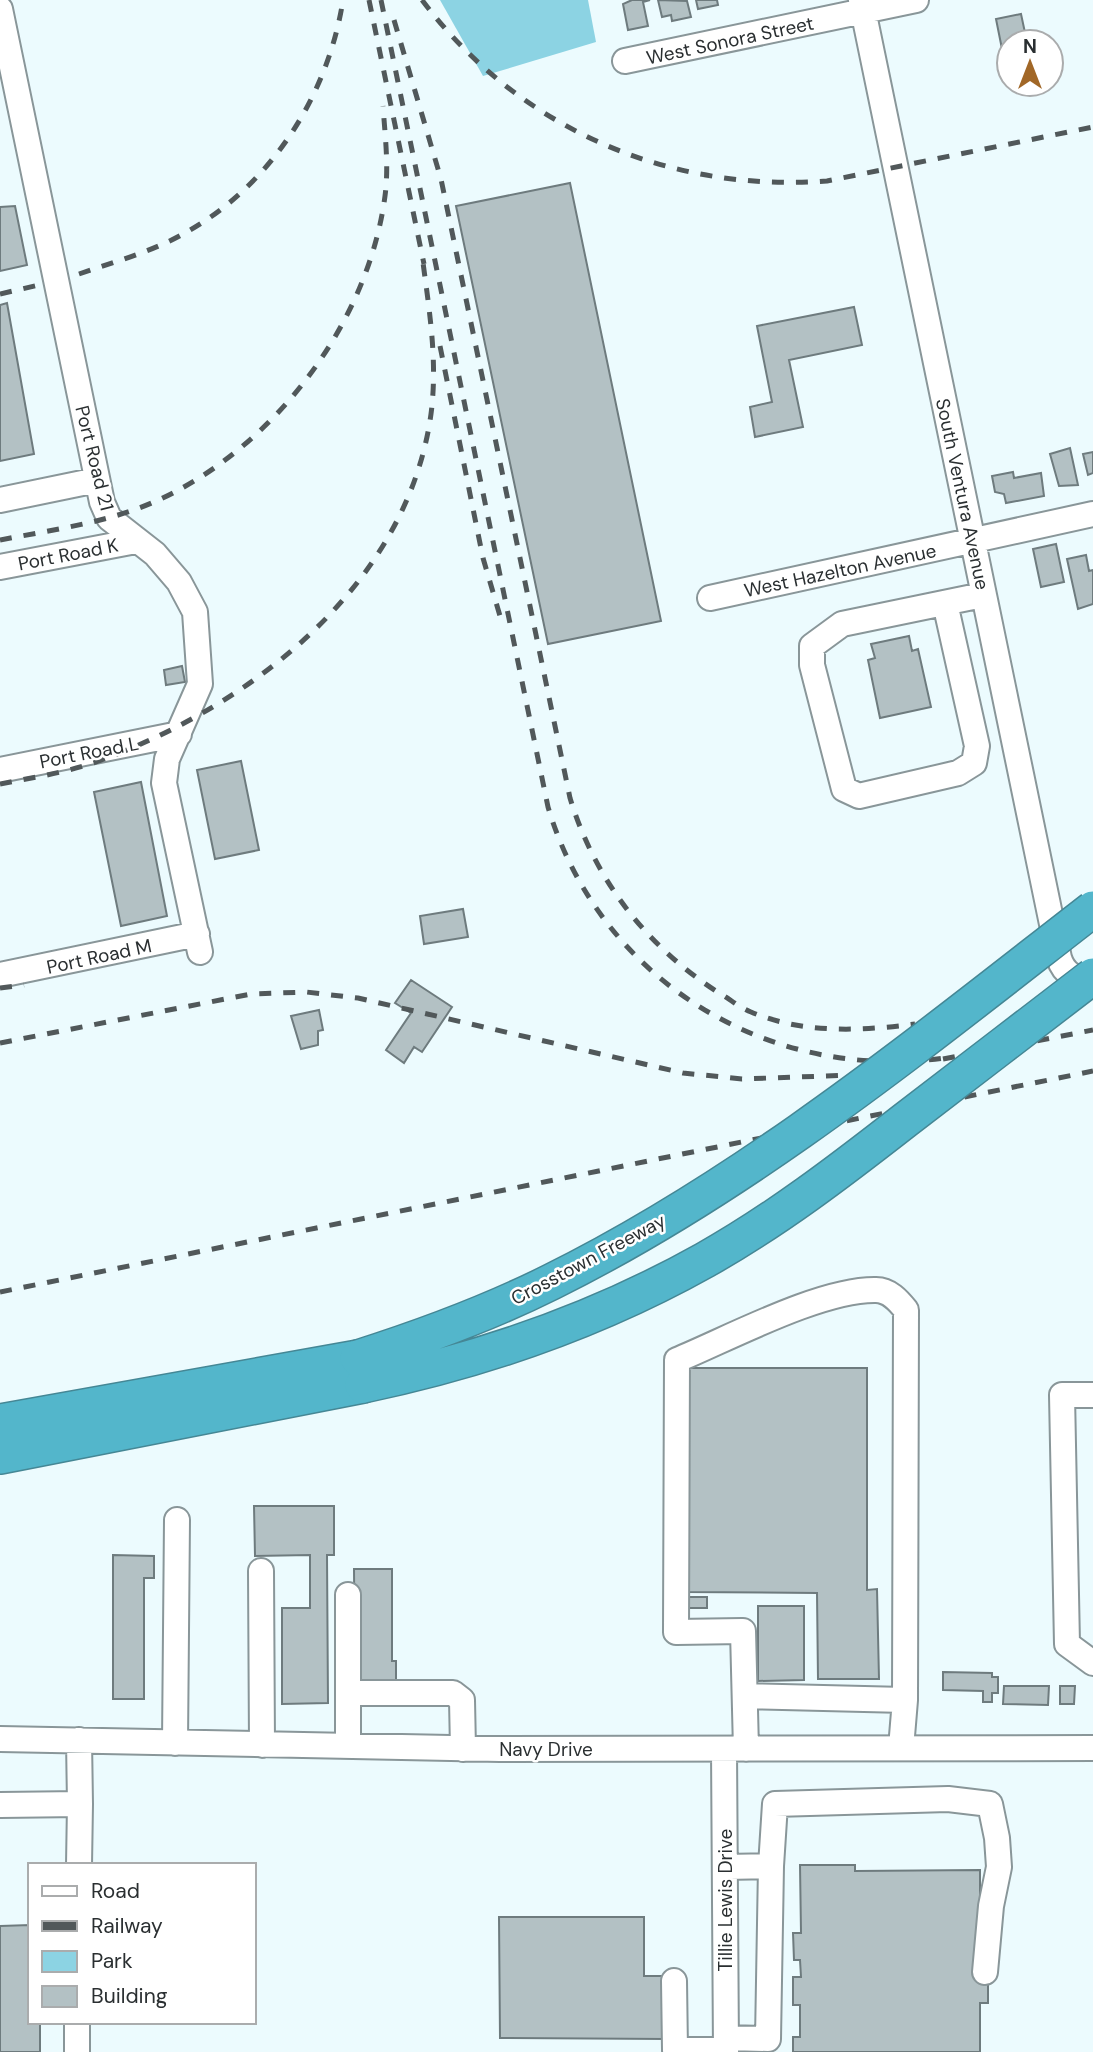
<svg xmlns="http://www.w3.org/2000/svg" width="1093" height="2052" font-family="'DM Sans',sans-serif">
<rect width="100%" height="100%" fill="#ecfbfe"/>
<!-- green -->
<path fill="#8cd3e3" d="M440,0H588L596,42L483,76Z"/>
<!-- building -->
<path fill="#b3c1c4" stroke="#6e7b7e" stroke-width="2" d="M632,0H650L643,2L648,26L628,30L623,4Z
M658,0L687,1L691,17L672,21L671,15L662,17Z
M696,0H717L718,5L698,9Z
M1021,14L1027,42H1009V63L1005,64L996,19Z
M570,183L661,621L548,644L456,206Z
M15,206L27,265L0,271V207Z
M7,303L34,454L0,461V305Z
M854,307L862,345L789,360L803,427L755,437L750,407L772,402L757,326Z
M1070,448L1078,485L1059,486L1050,454Z
M1093,452V473L1088,475L1083,454Z
M1013,472L1014,478L1041,473L1044,496L1006,503L1004,494L995,492L992,476Z
M1056,544L1064,582L1041,587L1033,549Z
M1086,555L1089,571L1093,570V604L1078,609L1067,559Z
M909,636L912,651L918,649L931,707L880,718L868,660L875,658L871,644Z
M182,666L185,682L166,685L164,670Z
M241,761L259,850L215,859L197,770Z
M141,782L167,916L121,926L94,792Z
M463,909L468,937L424,944L420,916Z
M411,980L452,1007L422,1052L414,1047L404,1063L386,1050L411,1013L395,1003Z
M319,1010L323,1030L318,1031V1045L301,1049L291,1016Z
M685,1368H867V1590L877,1589L879,1679H818L817,1593L684,1592Z
M254,1506H334V1555H327L328,1703L282,1704V1608H310V1555L255,1556Z
M113,1555L154,1556V1578H144V1699H113Z
M354,1569H392V1661H396V1684L355,1681Z
M688,1597H707V1608H688Z
M758,1606H804V1680L758,1681Z
M943,1672L992,1673V1677H998V1693H992V1702H983V1691L943,1690Z
M1004,1686H1049L1048,1705L1003,1704Z
M1060,1686H1075L1074,1704H1060Z
M800,1865H855V1871L980,1870V1978H988V2003H980V2052H793V2037H800V2005H793V1977H801L800,1960H794L793,1933H801Z
M499,1917H644V1976H666V2039L500,2038Z
M30,1925V2022H40V2052H0V1926Z"/>
<g fill="none" stroke-linecap="round" stroke-linejoin="round">
<defs>
<path id="minor" d="M861,0L1059,958C1064,974 1076,981 1093,978
M0,9L102,502L109,518L155,554L179,582L195,612L200,684L167,759L164,783L200,952
M625,61L916,0
M0,500L97,480
M0,567L136,541
M710,598L1093,514
M945,603L977,746L974,763L958,773L859,796L844,789L812,665V646L842,624L968,598L984,595
M0,770L179,734
M0,975L197,934
M1093,1395H1062L1067,1644L1093,1663
M261,1571L262,1745
M348,1595V1746
M348,1693H453L462,1700L463,1749
M746,1696L905,1700
M0,1739L500,1749L1093,1748
M175,1743L177,1520
M724,1749L726,2052
M746,1749L743,1631L676,1632L677,1360C730,1338 821,1289 876,1290C889,1290 898,1300 906,1310L905,1700L901,1748
M0,1805L80,1804L79,1740
M79,1865L80,1804
M725,1867L771,1866L775,1804L948,1799L990,1804L997,1838L999,1867L991,1906L985,1972
M674,1981L675,2050H726
M726,2038L768,2039L771,1866
M77,2052V2022"/>
<path id="highway" d="M0,1422L358,1358
M0,1456L363,1385"/>
</defs>
<!-- minor casing -->
<use href="#minor" stroke="#899699" stroke-width="28"/>
<!-- highway casing -->
<use href="#highway" stroke="#458795" stroke-width="38"/>
<!-- minor -->
<use href="#minor" stroke="#fff" stroke-width="24"/>
<!-- highway -->
<use href="#highway" stroke="#53b6cb" stroke-width="35"/>
<!-- rail -->
<path stroke="#51585a" stroke-width="5" stroke-dasharray="12 12" stroke-linecap="butt" d="M369,0L424,264
M381,0L548,807C600,982 772,1085 951,1057
M422,0C518,128 668,193 827,181L1093,127
M394,20L441,179L570,798C595,880 646,946 719,993C730,999 740,1008 751,1012C803,1034 861,1031 915,1024
M79,274C114,262 151,252 183,234C270,187 328,96 343,0
M0,294L43,284
M440,346L483,558L500,616
M0,540C51,530 106,523 154,502C272,450 368,325 385,196C389,167 385,135 383,106
M0,784C31,778 63,773 93,763C249,708 407,587 431,414C438,360 429,309 422,255
M0,988L24,985
M0,1043L251,994L306,992L358,998L683,1073L742,1079L852,1075L885,1071
M943,1059L1093,1030
M0,1292L1093,1071"/>
<defs>
<path id="highway-bridge" d="M358,1358C424,1337 489,1313 551,1282C747,1185 920,1043 1093,909
M363,1385C483,1360 598,1320 705,1260C776,1220 840,1171 904,1121C967,1073 1030,1024 1093,976"/>
</defs>
<!-- highway-bridge casing -->
<use href="#highway-bridge" stroke="#458795" stroke-width="38" stroke-linecap="butt"/>
<!-- highway-bridge -->
<use href="#highway-bridge" stroke="#53b6cb" stroke-width="35"/>
</g>
<g text-anchor="middle" stroke-width="5" stroke-linejoin="round" paint-order="stroke">
<!-- street labels -->
<g font-size="19" fill="#2a2f31" stroke="#fff">
<text transform="translate(730 40) rotate(-12)" y="7">West Sonora Street</text>
<text transform="translate(95 458) rotate(76)" y="7">Port Road 21</text>
<text transform="translate(963 494) rotate(78)" y="7">South Ventura Avenue</text>
<text transform="translate(68 554) rotate(-11)" y="7">Port Road K</text>
<text transform="translate(840 570) rotate(-12)" y="7">West Hazelton Avenue</text>
<text transform="translate(89 752) rotate(-11)" y="7">Port Road L</text>
<text transform="translate(99 956) rotate(-12)" y="7">Port Road M</text>
<text transform="translate(588 1259) rotate(-28)" y="7">Crosstown Freeway</text>
<text x="546" y="1756">Navy Drive</text>
<text transform="translate(725 1900) rotate(-90)" y="7">Tillie Lewis Drive</text>
</g>
</g>
<!-- legend -->
<rect x="28" y="1863" width="228" height="161" fill="#ffffff" stroke="#aaacad" stroke-width="2"/>
<rect x="42" y="1886" width="35" height="10" fill="#ffffff" stroke="#aaacad" stroke-width="2"/>
<text x="91" y="1898" font-size="21" fill="#2a2f31">Road</text>
<rect x="42" y="1921" width="35" height="10" fill="#51585a" stroke="#aaacad" stroke-width="2"/>
<text x="91" y="1933" font-size="21" fill="#2a2f31">Railway</text>
<rect x="42" y="1951" width="35" height="21" fill="#8cd3e3" stroke="#aaacad" stroke-width="2"/>
<text x="91" y="1968" font-size="21" fill="#2a2f31">Park</text>
<rect x="42" y="1986" width="35" height="21" fill="#b3c1c4" stroke="#aaacad" stroke-width="2"/>
<text x="91" y="2003" font-size="21" fill="#2a2f31">Building</text>
<!-- north arrow -->
<g transform="translate(1030 63)"><circle r="33" fill="#ffffff" stroke="#aaacad" stroke-width="2"/>
<path d="M0-5L12 26L0 18L-12 26Z" fill="#a16727"/>
<text y="-10" font-size="19" font-weight="bold" text-anchor="middle" fill="#2a2f31">N</text>
</g>
</svg>
